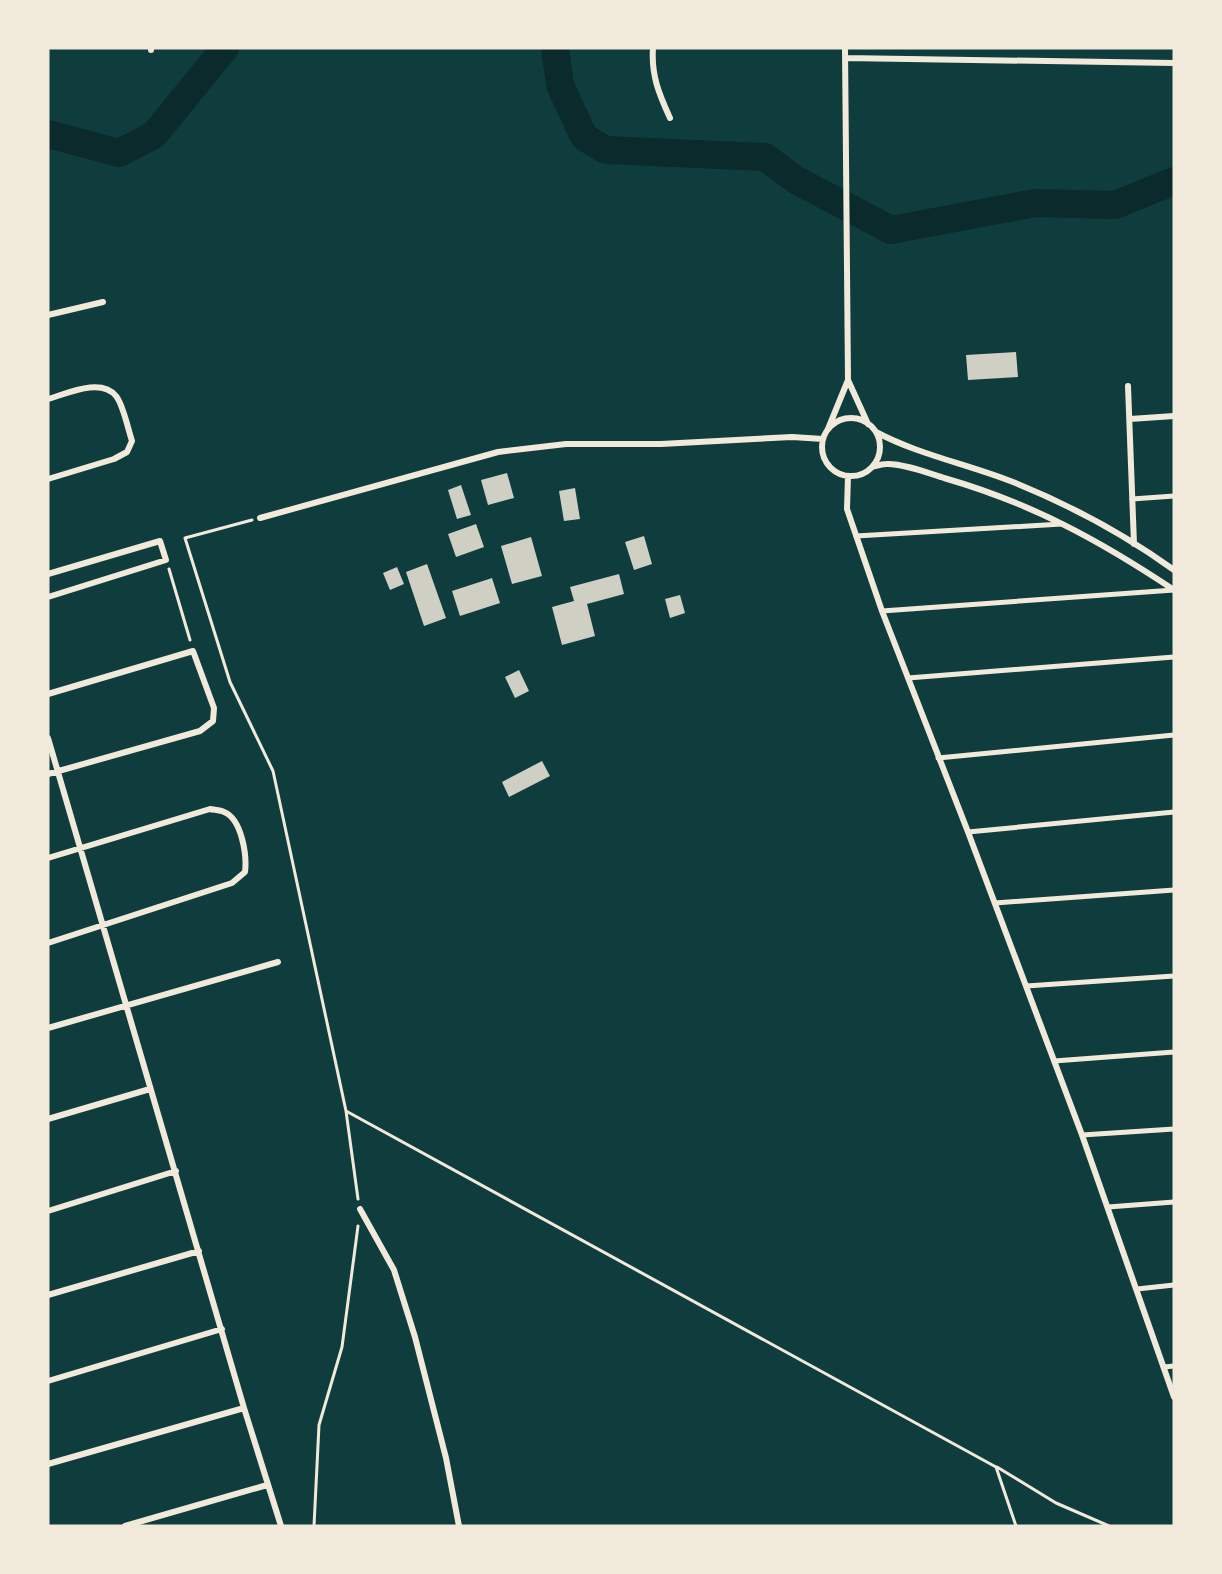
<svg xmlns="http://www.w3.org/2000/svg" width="1222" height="1574" font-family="Jost,sans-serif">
<rect width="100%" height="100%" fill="#0f3d3e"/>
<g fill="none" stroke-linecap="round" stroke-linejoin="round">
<!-- river -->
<path stroke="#0a2a2b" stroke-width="28" d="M555,48L560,85L584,137L606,150L765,157L796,180L891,230L1035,203L1115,205L1174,181
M48,134L119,153L154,135L225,48"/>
</g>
<!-- building -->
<path fill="#cfcfc3" d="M1016,352L1018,377L968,380L966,355Z
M507,473L514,498L488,505L481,480Z
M461,485L471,515L457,519L448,490Z
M575,488L580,519L564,521L559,491Z
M476,524L484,547L456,557L448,534Z
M644,536L652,564L634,570L625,542Z
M531,537L542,576L512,584L501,546Z
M427,564L446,618L424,626L406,572Z
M397,567L404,584L390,590L383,573Z
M619,574L624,594L587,604L595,636L562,645L552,607L574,601L570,587Z
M492,578L500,603L460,616L452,591Z
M680,595L685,613L670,618L665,599Z
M519,670L529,691L515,698L505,677Z
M542,761L550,776L509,797L502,782Z"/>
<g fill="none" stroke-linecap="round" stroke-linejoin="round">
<!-- path -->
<path stroke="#f1e9da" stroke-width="3" d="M252,520L185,538L230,682L273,771L346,1111L358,1199
M169,569L190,640
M346,1111L996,1467L1016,1526
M997,1467L1056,1503L1109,1526
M314,1526L319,1425L342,1347L358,1226"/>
<!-- pedestrian -->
<path stroke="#f1e9da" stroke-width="5" d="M1132,499L1174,496
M856,536L1062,524
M882,611L1174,590
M908,678L1174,657
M938,758L1174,735
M968,832L1174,812
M995,903L1174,890
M1026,986L1174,976
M1054,1061L1174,1052
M1082,1135L1174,1129
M1108,1207L1174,1202
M1137,1289L1174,1285
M1164,1367L1174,1366"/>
<!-- minor -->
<path stroke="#f1e9da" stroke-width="6" d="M151,48V50
M653,48C651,75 659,94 670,118
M845,58L1174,63
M48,315L103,302
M848,380L868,424
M1128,386L1134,544
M48,399C66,394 101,377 116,396C123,404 128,429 132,441L127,452L114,459L48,479
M822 447a29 29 0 1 1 58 0a29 29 0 1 1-58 0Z
M1130,419L1174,416
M828,429L848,380L845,48
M876,432C919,455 968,464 1013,482C1070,505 1124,534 1174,570
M872,467C876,466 882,464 886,464C902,463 928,473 944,478C1031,503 1099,540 1174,590
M848,476L847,509L882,611L968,832L1082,1135L1174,1397
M260,518L498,452L566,444H661L792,437L823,439
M48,574L160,541L166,560L48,597
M48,694L193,651L214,708L213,721L200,731L48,774
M48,738L244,1408L281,1526
M48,858L210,809C214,810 220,810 224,812C242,819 247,856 245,872L232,883L48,943
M48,1028L278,962
M48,1119L150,1089
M360,1209L394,1270L415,1337L446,1458L459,1526
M48,1211L176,1171
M48,1295L199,1251
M48,1381L222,1329
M48,1464L244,1408
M125,1526L267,1485"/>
</g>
<!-- border -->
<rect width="1222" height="1574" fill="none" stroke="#f1e9da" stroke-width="99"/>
</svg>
